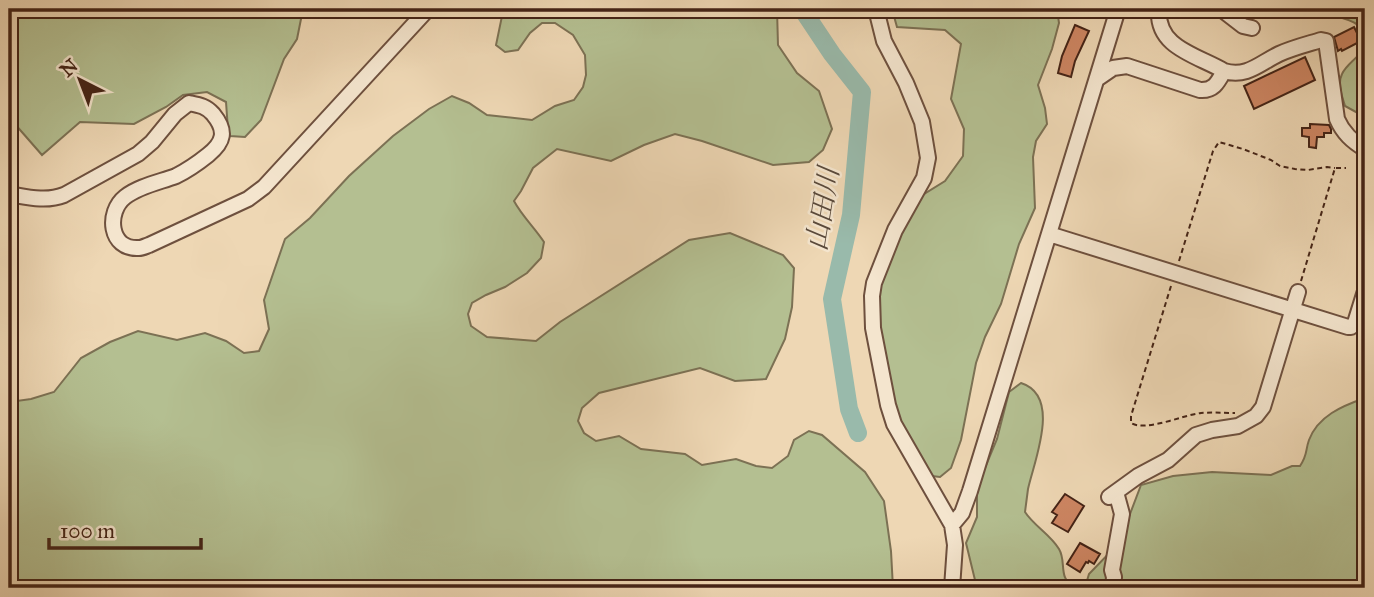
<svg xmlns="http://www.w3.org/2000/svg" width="1374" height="597" font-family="'IM FELL Great Primer','Noto Serif JP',serif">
<rect width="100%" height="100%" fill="#eed7b4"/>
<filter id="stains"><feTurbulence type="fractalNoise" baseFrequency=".00286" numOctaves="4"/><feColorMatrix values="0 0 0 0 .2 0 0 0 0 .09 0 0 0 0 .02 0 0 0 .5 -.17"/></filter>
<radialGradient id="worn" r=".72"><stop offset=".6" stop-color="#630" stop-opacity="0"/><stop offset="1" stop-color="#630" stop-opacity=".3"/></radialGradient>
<!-- green -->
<path fill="#b4bf91" stroke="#7c7154" stroke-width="2" d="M9,9H303L297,39L284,59L261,120L245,137L230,136L228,130L226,102L207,92L183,95L166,107L134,124L80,122L42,155L14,123L9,122Z
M506,9H777L778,45L797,73L819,91L832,129L823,150L809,162L773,165L702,141L675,134L644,145L611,161L557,149L533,168L521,191L514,201C522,216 534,227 544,242L541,258L527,273L505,287L486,295L472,303L468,314L471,326L487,337L536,341L560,322L689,240L730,233L783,255L794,268L792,307L785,339L766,379L735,381L700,368L599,393L582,408L578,421L584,433L596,441L619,436L641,449L685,454L702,465L736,459L756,466L772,468L788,456L794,440L809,431L822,435L865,472L884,501L891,551L893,588H9V402L31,399L54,392L81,358L110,342L138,331L177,340L205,333L226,341L244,353L259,351L269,329L264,300L285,239L310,218L349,176L393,136L429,109L452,96L469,103L487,115L532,120L555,106L574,100L583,87L586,75L585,55L573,35L555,23H542L530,33L518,50L505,52L496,45L502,16Z
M892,9H1057L1059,23L1052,49L1038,85L1045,108L1047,124L1036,141L1033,157L1035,208L1019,244L1001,304L985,337L976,363L961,440L951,468L940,477L932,476L897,422L872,286L921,196L945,181L963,156L964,129L951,99L961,44L945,30L897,27Z
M1326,9H1365V117L1345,106C1342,96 1337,84 1342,74C1348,61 1362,58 1364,42C1364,37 1364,31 1360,27C1351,17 1336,20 1326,9Z
M1021,383C1062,396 1034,461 1028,489C1027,497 1026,504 1025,512C1034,526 1050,534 1059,549C1067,562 1057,578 1075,588H973L975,580L966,543L977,517V487L997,439L1009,392Z
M1365,398V588H1080L1086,584L1089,574L1119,543L1141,485L1173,476L1212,472L1271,475L1292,466H1300C1308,454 1305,451 1309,440C1318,416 1342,406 1365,398Z"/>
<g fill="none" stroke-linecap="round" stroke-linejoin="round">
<!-- river -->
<path stroke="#99baab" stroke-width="18" d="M802,9L832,54L862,92L851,215L832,299L849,409L858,433"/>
</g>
<!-- building -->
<path fill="#ce8663" stroke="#442316" stroke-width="2" d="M1075,25L1089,31L1075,61L1071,77L1058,73L1062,56Z
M1354,27L1361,41L1342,51L1341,49L1338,51L1334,37Z
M1305,57L1315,80L1254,109L1244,86Z
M1310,124L1329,125L1331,129V133H1324V137H1317L1316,148L1309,147V137L1302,136V128H1310Z
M1065,494L1084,506L1068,532L1052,523L1057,515L1052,512Z
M1080,543L1100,554L1094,564L1089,561L1088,563L1086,562L1080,572L1067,564Z"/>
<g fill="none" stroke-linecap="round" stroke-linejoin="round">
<defs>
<path id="minor" d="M876,9L884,41L906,83L922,122L928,158L924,178L895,230L874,283L872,296L873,328L888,405L894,424L952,525L955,545L952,588
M1159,9C1156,48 1197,55 1224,71
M1221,9L1243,26L1252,28
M1097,79L1113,68L1127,66L1200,90C1214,91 1218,82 1224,71C1247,78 1260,63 1279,54C1292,48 1308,44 1321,40L1326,41L1337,119C1343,133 1352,141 1365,149
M9,194C27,197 46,202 64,195L138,154L152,142L175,114L189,103C199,105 206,106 213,114C227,131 224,142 208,155C198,163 188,170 176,176C160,182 139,186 125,197C106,212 109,250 139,248C142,248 146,246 149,245L248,199L264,187L428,9
M1049,234L1348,327H1351L1355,323L1365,291
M1109,497L1138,476L1168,460L1196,435L1212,430L1238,426L1256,416L1263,407L1298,292
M952,525L962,513L970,491L1118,9
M1113,588L1114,577L1112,570L1122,514L1116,492"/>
</defs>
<!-- minor casing -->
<use href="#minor" stroke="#6e503e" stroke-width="18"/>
<!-- path -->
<path stroke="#442316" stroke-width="2" stroke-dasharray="5 3.5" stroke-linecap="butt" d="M1179,261L1213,151L1219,142L1243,149L1271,160L1280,166L1295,169L1308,170L1327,167L1335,168
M1301,281L1335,168H1346
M1171,286L1131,416V423C1146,432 1183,415 1201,413C1212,412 1223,413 1235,413"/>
<!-- minor -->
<use href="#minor" stroke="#f4e5ce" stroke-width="14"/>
</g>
<g text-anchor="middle" stroke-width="5" stroke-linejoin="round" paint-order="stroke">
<!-- water labels -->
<g font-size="28" font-style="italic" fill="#59493b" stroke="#f4e5ce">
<text transform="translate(822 209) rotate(-81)" y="10">山田川</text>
</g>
</g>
<!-- margin -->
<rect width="1374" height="597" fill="none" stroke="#eed7b4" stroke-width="35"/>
<rect x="10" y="10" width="1353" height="576" fill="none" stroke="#442316" stroke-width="3.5"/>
<rect x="18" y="18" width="1339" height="562" fill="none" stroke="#442316" stroke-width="2"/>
<!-- north arrow -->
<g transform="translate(80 80) rotate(318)" stroke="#f4e5ce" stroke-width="5" paint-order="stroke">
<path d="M0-5L12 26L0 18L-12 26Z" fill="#442316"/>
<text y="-10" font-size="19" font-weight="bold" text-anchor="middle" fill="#442316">N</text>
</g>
<!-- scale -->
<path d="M49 538v10h152v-10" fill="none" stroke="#442316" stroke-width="3.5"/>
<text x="60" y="538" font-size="21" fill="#442316" stroke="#f4e5ce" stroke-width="5" paint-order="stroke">100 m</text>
<rect width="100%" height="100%" filter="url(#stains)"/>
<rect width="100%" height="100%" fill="url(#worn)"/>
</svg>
